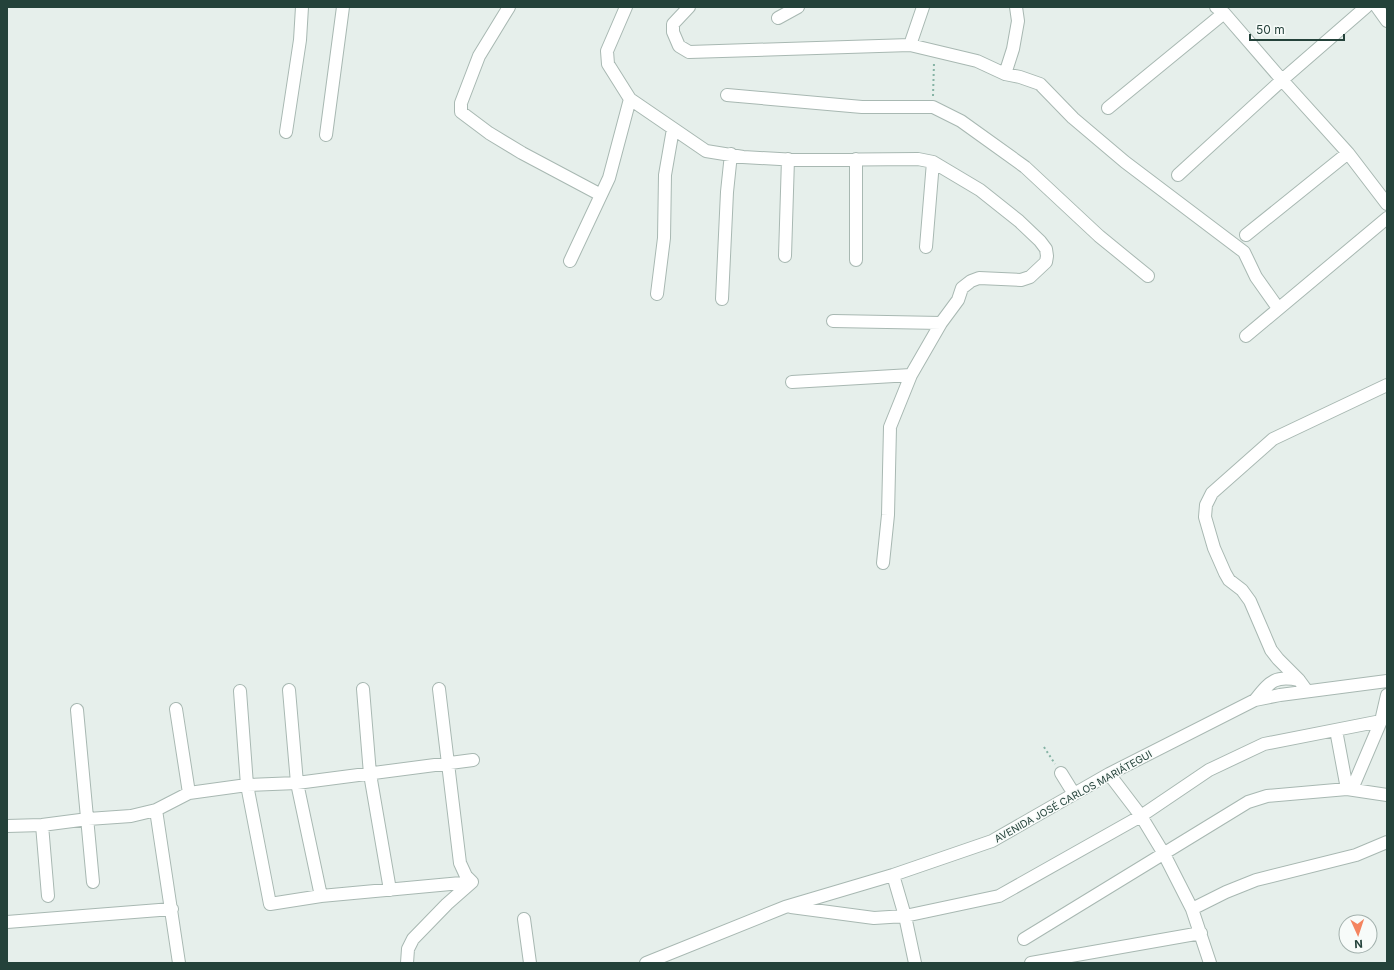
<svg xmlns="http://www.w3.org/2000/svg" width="1394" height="970" font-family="Inter,sans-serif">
<rect width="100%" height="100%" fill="#e6efeb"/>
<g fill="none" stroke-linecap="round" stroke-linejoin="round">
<defs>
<path id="minor" d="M509,7L479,56L461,103V112L489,133L522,153L601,195
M626,7L607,51L608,64L630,99L706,151L743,157L797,160L918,159L933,162L980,190L1019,221L1040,241L1046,249L1047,256L1046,262L1030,277L1021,280L979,278L971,281L962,288L958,300L941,323L911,375L890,427L888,515L883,563
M689,7L673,24V32L679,46L689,52L910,45L977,61L1005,74L1020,77L1040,84L1073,118L1125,162L1244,252L1256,277L1278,308
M1216,7L1224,13L1282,80L1348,153L1387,204
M1377,7L1387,21
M778,18L798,7
M910,45L923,7
M1005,74L1013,49L1018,21L1016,7
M727,95L862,107H933L961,121L1025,167L1099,236L1148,276
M1108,108L1224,13
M286,132L300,40L302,7
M326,135L343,7
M1178,175L1282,80L1366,7
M1246,235L1348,153
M926,247L933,162
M785,256L788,159
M856,260V159
M570,261L609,178L630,99
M657,294L664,238L665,175L673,129
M722,299L727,192L731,154
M833,321L941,323
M1246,336L1387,218
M792,382L911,375
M363,689L370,774L390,890
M289,690L297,783L321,896
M240,691L247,785L270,904L321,896L472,882
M1307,691L1299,680L1278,659L1271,650L1250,601L1242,590L1229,580L1225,573L1214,548L1205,517L1206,505L1212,493L1273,439L1387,385
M1255,700C1270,682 1274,675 1299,680
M176,709L189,793
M77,710L93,882
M1336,730L1347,789
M1061,773L1074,794
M1109,774L1141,816L1164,854L1192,909L1210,963
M1352,789L1381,721L1387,695
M156,810L179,963
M42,825L48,896
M7,826L42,825L88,819L131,816L156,810L189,793L247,785L297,783L473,760
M893,875L905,916L915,963
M791,907L874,918L905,916L999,896L1141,816L1209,770L1264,744L1381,721
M1192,909L1226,892L1256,880L1356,855L1387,842
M524,919L530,963
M7,922L172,909
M1024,939L1248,802L1267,796L1347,789L1387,795
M407,963L408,949L413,939L447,904L472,882L466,876L460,863L439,689
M646,963L785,907L893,875L992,841L1109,774L1255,700L1280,695L1387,681
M1031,963L1201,933"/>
</defs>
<!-- minor casing -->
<use href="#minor" stroke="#a8b8b2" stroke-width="14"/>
<!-- path -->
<path stroke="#86b3a5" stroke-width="2" stroke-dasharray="2 3" stroke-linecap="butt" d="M933,96L934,63
M1044,747L1055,764"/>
<!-- minor -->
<use href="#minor" stroke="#fff" stroke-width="12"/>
</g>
<g text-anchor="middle" stroke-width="3" stroke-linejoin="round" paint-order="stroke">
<!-- street labels -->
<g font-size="10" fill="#24423a" stroke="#f7fbf9">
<text transform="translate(1073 796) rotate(-29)" y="4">AVENIDA JOSÉ CARLOS MARIÁTEGUI</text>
</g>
</g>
<!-- border -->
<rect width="1394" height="970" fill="none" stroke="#24423a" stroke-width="16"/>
<!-- north arrow -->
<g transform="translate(1358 934) rotate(177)"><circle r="19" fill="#f7fbf9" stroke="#a3b1ad"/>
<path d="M0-3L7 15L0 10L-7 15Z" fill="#f4845f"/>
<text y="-6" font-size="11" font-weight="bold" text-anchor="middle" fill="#24423a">N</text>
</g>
<!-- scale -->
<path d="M1250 34v6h94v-6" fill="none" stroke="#24423a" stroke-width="2"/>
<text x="1256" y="34" font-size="12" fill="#24423a" stroke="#f7fbf9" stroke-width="3" paint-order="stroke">50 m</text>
</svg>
